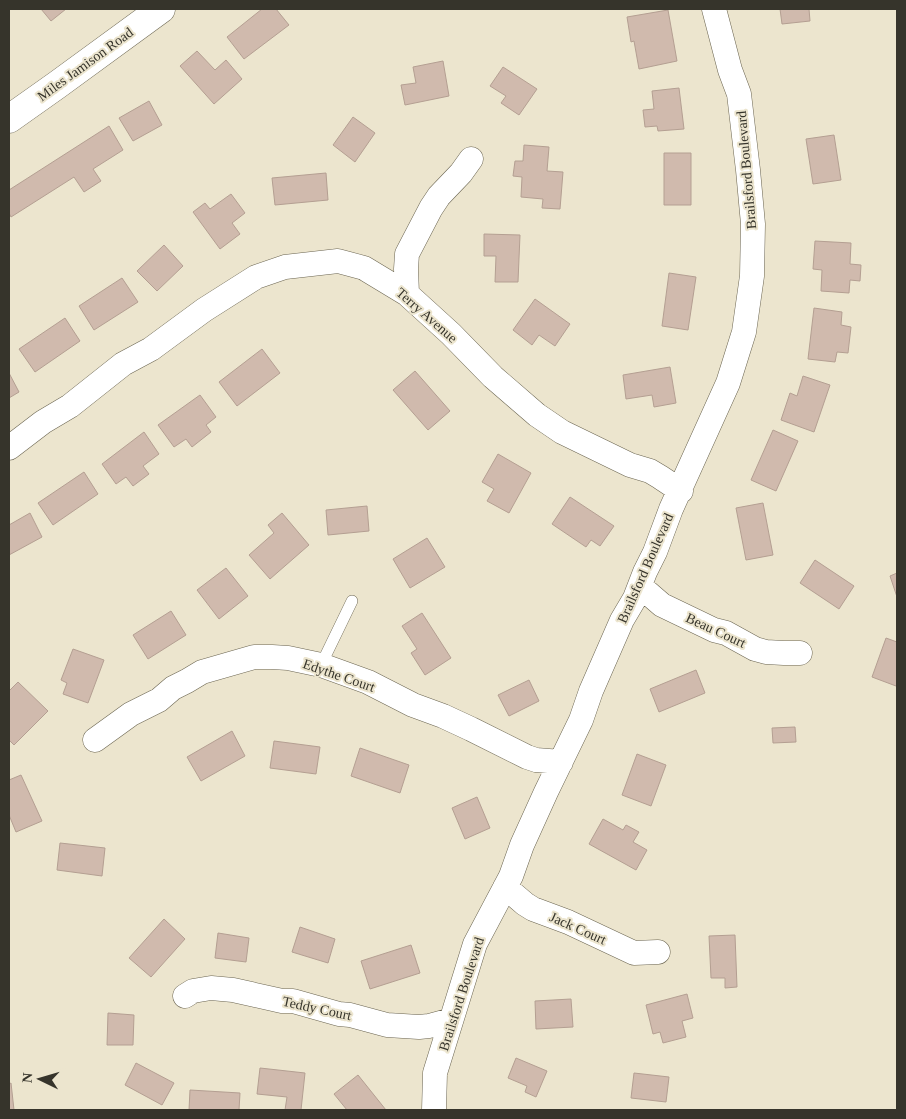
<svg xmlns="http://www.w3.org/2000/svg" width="906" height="1119" font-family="Georgia,serif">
<rect width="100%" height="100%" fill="#ece5ce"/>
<!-- building -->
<path fill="#d0baad" stroke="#b49f92" d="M41,9H66L51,21Z
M262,9H276L289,25L244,59L227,37Z
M780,9H809L810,21L782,24Z
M668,10L677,61L639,69L634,41L631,42L627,17Z
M197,51L215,70L226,60L242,79L214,104L180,66Z
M443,61L449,96L405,105L401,85L416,83L413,67Z
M503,67L537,89L519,115L501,103L506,96L490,86Z
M679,88L684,129L658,131L657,126L645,127L643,110L654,109L652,91Z
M149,101L162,125L133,141L119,118Z
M353,117L375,133L355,162L333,145Z
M109,126L123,150L93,169L101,181L84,192L74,177L11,217L9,213V190Z
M834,135L841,180L813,184L806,139Z
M524,145L549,147L547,171L563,172L560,209L542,208L543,199L521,197L522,177L513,176L515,161H523Z
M664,153H691V205H664Z
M326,173L328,200L275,205L272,178Z
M231,194L245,213L232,223L240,234L220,249L193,212L205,203L210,209Z
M484,234L520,235L518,282H495L496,256H484Z
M815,241L851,243L850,264L861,265L860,281L850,280L849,293L821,291L822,270L813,269Z
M164,245L183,266L157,291L137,271Z
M669,273L696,277L688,330L662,326Z
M122,278L138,302L94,330L79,306Z
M535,299L570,324L555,346L539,335L532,345L513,330Z
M814,308L842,312L841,325L851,327L848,353L837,352L835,362L808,359Z
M65,318L80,341L35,372L19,349Z
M262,349L280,373L237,406L219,382Z
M670,367L676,403L654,407L652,395L626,399L623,375Z
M415,371L450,411L428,430L393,390Z
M9,373L19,392L9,398Z
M803,376L830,385L814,432L781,420L790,393L797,396Z
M200,395L216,417L206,425L211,432L192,447L186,439L174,447L158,425Z
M773,430L798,441L776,491L751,480Z
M144,432L159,454L143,466L149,474L133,486L126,477L116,484L102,464Z
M498,454L531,473L509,513L487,501L494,489L482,482Z
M84,472L98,494L53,525L38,503Z
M570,497L614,526L600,546L591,540L586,547L552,524Z
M763,503L773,555L746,560L736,508Z
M367,506L369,531L328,535L326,510Z
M30,513L42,537L9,555V525Z
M282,513L309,545L270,579L249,555L274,533L268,525Z
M427,538L445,567L410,588L393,559Z
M815,560L854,586L839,609L800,583Z
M226,568L248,596L219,619L197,590Z
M897,573V597L890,576Z
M171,611L186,635L148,659L133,635Z
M422,613L451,658L425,675L411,653L417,649L402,626Z
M886,638L897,642V684L896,686L872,677Z
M73,649L104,660L88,703L63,694L67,683L61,680Z
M696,670L705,693L659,712L650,689Z
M529,680L539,701L509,716L498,695Z
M18,682L48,711L14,745L9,740V691Z
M795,727L796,742L773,743L772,728Z
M232,731L245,756L201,781L187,757Z
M274,741L320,747L316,774L270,768Z
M360,748L409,765L400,793L351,776Z
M637,754L666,765L651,806L622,795Z
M21,775L42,821L16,832L9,815V780Z
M477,797L490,828L465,839L452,808Z
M603,819L623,830L626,825L639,832L633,842L647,850L636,870L589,844Z
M60,843L105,848L102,876L57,870Z
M164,919L185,939L151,977L129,958Z
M300,927L335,939L328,963L292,952Z
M218,933L249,938L246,962L215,958Z
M735,935L737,987L725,988V978H711L709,936Z
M411,945L420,973L370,989L361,961Z
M687,994L693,1018L682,1021L686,1037L663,1043L660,1032L653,1034L646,1005Z
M571,999L573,1027L536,1029L535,1001Z
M108,1013L134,1015L133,1045H107Z
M516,1058L547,1071L536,1097L525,1092L527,1086L508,1078Z
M136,1063L174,1083L162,1105L125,1085Z
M260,1068L305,1073L301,1110H285L287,1097L257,1094Z
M634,1073L669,1077L666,1102L631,1098Z
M358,1075L386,1110H347L334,1094Z
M11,1083L14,1110H9V1084Z
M190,1090L240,1093L239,1110H189Z"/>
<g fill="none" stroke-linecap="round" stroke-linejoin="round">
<defs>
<path id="lane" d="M321,665L352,601"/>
<path id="street" d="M407,294L406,269L407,254L431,208L439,196L461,173L471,159
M9,448L43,422L70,406L123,364L151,349L204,310L256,277L285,267L338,261L364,268L407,294L451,334L493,377L537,415L562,432L630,465L650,471L660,477L681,491
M640,586L662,605L714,630L726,633L755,649L766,652L784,653H800
M95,740L131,714L159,700L173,688L187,681L202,672L254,657H272L288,658L321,665L368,682L413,705L443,716L471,729L527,757L536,760L561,762
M505,887L525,904L533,909L568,922L634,953L658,952
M185,996L193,991L211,988L233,990L282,1001H293L339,1014L350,1015L387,1025L419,1027L429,1026L451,1020
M434,1110L435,1073L475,944L511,876L522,845L546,792L581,720L591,691L622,620L635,598L645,572L655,552L671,509L728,383L744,332L752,276L753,224L748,170L739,94L730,70L714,9"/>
<path id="secondary" d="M9,119L57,85L161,9"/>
</defs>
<!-- lane casing -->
<use href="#lane" stroke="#6b6551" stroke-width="12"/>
<!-- street casing -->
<use href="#street" stroke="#6b6551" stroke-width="25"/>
<!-- secondary casing -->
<use href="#secondary" stroke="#6b6551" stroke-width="29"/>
<!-- lane -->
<use href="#lane" stroke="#fff" stroke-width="11"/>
<!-- street -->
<use href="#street" stroke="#fff" stroke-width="24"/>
<!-- secondary -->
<use href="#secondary" stroke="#fff" stroke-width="28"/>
</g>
<g text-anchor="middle" stroke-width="4" stroke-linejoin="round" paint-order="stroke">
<!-- street labels -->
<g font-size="14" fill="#36342b" stroke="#ece5ce">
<text transform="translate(85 64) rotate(-36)" y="5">Miles Jamison Road</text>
<text transform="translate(746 170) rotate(-95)" y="5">Brailsford Boulevard</text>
<text transform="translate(427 315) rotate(41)" y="5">Terry Avenue</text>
<text transform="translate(645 568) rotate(-66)" y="5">Brailsford Boulevard</text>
<text transform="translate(716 630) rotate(25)" y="5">Beau Court</text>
<text transform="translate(339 675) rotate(19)" y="5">Edythe Court</text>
<text transform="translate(578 928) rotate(24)" y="5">Jack Court</text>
<text transform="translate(461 994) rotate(-72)" y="5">Brailsford Boulevard</text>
<text transform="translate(317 1008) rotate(12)" y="5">Teddy Court</text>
</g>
</g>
<!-- border -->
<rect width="906" height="1119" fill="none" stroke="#36342b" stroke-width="20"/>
<!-- north arrow -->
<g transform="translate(40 1079) rotate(275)" stroke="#ece5ce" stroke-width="4" paint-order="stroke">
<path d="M0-4L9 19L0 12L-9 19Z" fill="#36342b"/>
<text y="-8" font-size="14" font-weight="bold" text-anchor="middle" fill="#36342b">N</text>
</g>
</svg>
